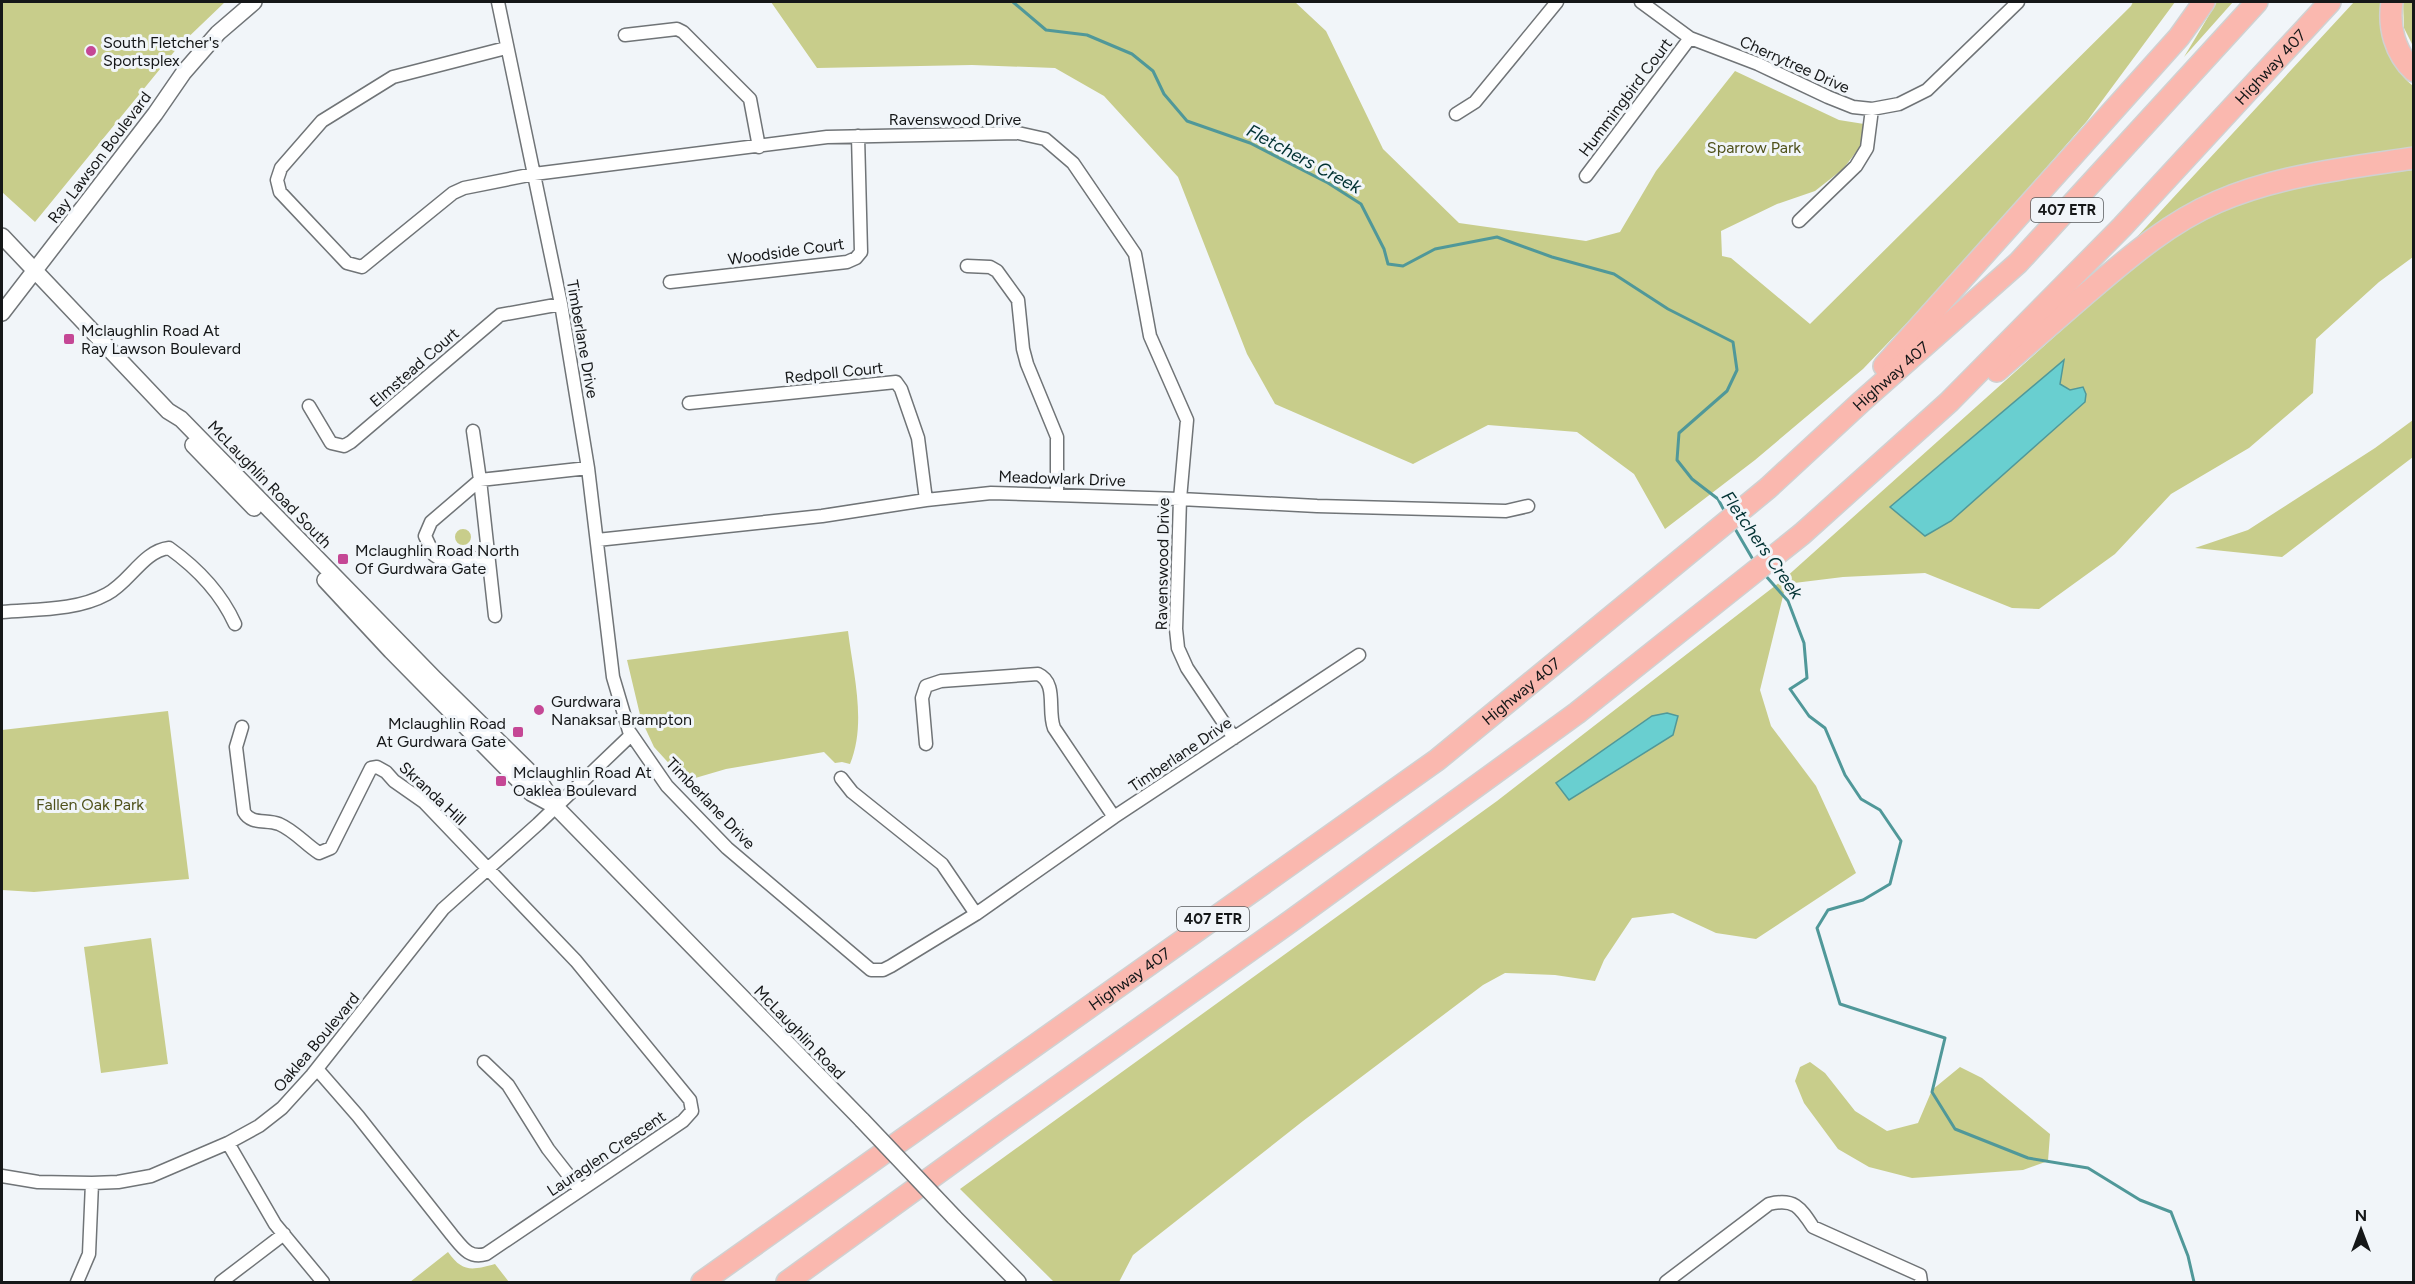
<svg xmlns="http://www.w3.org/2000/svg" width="2415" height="1284" font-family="Figtree,sans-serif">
<rect width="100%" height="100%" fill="#f1f5f9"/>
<!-- green -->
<path fill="#c8cd8b" d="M2,2H225L178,47L35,222L2,192Z
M771,2H1295L1326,31L1383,149L1459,223L1586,241L1620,232L1656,171L1735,71L1839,120L1864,124L1860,147L1843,169L1815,191L1777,204L1721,231L1722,256L1731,258L1810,324L2131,6L2133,2H2175L2087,121L1948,280L1863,369L1755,460L1665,529L1634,474L1577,432L1488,425L1413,464L1275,404L1247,354L1178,177L1104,96L1055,68L972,65L817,68Z
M2217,2H2233L2184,57Z
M2354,2H2385C2385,37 2384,61 2413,86V148L2217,191L2135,239Z
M2403,2H2413V46L2404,28Z
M2413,170V257L2379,282L2316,339L2313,393L2249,448L2171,494L2115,554L2039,609L2012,608L1925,573L1843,577L1786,584L1760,690L1771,726L1816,786L1856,873L1756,939L1716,933L1673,913L1632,918L1604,960L1595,981L1555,975L1505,973L1483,985L1303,1121L1133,1255L1119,1282H1054L960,1189L1497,801L1784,579L2130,269L2188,228L2224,209L2251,198L2332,179Z
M2413,420V457L2282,557L2195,548L2248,530L2375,448Z
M455 537a8 8 0 1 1 16 0a8 8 0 1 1-16 0Z
M848,631C853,673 867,723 850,764L842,762L835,763L824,752L726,769L685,781L654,747L641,719L627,660Z
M168,711L189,879L34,892L2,890V730Z
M151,938L168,1064L101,1073L84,947Z
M1810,1062L1825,1073L1855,1111L1887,1131L1918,1123L1932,1090L1960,1067L1982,1078L2050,1134L2048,1161L2023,1170L1912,1178L1869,1167L1838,1149L1804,1103L1795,1081L1800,1067Z
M448,1252C463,1273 472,1270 495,1264L509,1282H410Z"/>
<!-- water -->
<path fill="#69cfd0" stroke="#509899" stroke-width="1.5" d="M2064,360L2060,384L2070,390L2083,387L2086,394L2085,402L1951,521L1925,536L1890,507Z
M1667,713L1678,716L1673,735L1569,800L1556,783L1652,716Z"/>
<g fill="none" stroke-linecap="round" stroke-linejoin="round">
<!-- stream -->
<path stroke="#509899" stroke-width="3" d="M1013,2L1046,30L1087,35L1132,54L1153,71L1164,94L1187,121L1250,143L1328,183L1361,204L1384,249L1388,264L1403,266L1435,249L1497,237L1552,257L1614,274L1668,309L1733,342L1737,370L1727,391L1679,433L1677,460L1692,479L1718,499L1726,514
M1734,527L1755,563
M1765,575L1788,601L1804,643L1807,678L1790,689L1809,716L1825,728L1845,775L1861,799L1880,810L1901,841L1890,884L1863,900L1828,910L1817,928L1840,1004L1945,1038L1932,1092L1955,1129L2028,1158L2088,1168L2140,1200L2171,1212L2188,1256L2194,1282"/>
<defs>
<path id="minor" d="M498,2L561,304L588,468L613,677L629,731L667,786L727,848L871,970H883L891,966L976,914L1114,817L1359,655
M1641,2L1690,38L1758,64L1828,97L1853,107L1872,109L1899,104L1927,90L2018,2
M625,35L677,29L683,32L750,99L759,147
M506,48L393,77L322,121L281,168L277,180L280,192L347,263L362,267L453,193L464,188L534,174L827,137L1018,133L1045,139L1073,163L1135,254L1150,336L1187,420L1180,499L1176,629L1178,648L1187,668L1234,738
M1456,114L1475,102L1557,2
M1586,176L1690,38
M1799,221L1856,166L1867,148L1872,109
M967,266L990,267L997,271L1018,300L1023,349L1027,364L1057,437V494
M670,282L847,262L856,258L861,252L858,136
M689,403L896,382L901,389L918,438L926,500
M309,406L331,443L344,446L351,442L500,315L561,304
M473,431L480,480L431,522L425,536L434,555L443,561L488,557
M597,540L822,516L926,500L991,493L1180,499L1317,506L1506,511L1528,506
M2,612C36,609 76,611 107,594C130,582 143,551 169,548C197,568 221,593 235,624
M495,616L480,480L588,468
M242,727L236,747L244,812C251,825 266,819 279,824C295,831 305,844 319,853L331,848L371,768L377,767L386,772L394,781L424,802L576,961L690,1100L692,1111L683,1121L486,1254C469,1259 462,1247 452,1235L358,1116L317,1069
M926,744L922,698L926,686L941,681L1038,674C1058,683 1047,710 1054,728L1114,817
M841,778L852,792L942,864L976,914
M484,1062L508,1085L548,1149L580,1190
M228,1143L275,1224L323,1282
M2,1176L38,1182L92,1183L118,1182L151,1176L228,1143L259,1126L282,1108L312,1075L443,909L538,824L630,736
M77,1282L89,1254L92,1183
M221,1282L284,1234
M1666,1282L1769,1204C1794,1198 1800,1207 1813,1227L1920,1275L1921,1282"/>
<path id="tertiary" d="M2,236L168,411L181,419L434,678L541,783L556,807L862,1120
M2,313L155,114L184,72L218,33L254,2
M193,445L254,508
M325,580L391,651L531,793L553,805
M954,1217L1018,1282"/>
<g id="motorway">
<path d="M2392,2C2388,27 2395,53 2414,71"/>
<path d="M1884,366L2179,37L2204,2"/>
<path d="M1997,371C2027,345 2057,319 2087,293C2127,259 2168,223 2217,202C2279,175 2348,168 2414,158"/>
<path id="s1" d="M702,1282L1437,760L1768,488L1861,402L2018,263L2257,2"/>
<path id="s2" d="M787,1282L1001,1127L1291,921L1577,713L1802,534L1949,402L2122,227L2330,2"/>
</g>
</defs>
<!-- minor casing -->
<use href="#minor" stroke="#707477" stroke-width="15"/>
<!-- tertiary casing -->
<use href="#tertiary" stroke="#707477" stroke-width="18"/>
<!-- motorway casing -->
<use href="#motorway" stroke="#d0d1d1" stroke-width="24"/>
<!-- minor -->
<use href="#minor" stroke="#fff" stroke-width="12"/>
<!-- tertiary -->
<use href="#tertiary" stroke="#fff" stroke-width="15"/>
<!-- motorway -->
<use href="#motorway" stroke="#fab8af" stroke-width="21"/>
<defs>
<path id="tertiary-bridge" d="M862,1120L954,1217"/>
</defs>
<!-- tertiary-bridge casing -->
<use href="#tertiary-bridge" stroke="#707477" stroke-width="18" stroke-linecap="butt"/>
<!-- tertiary-bridge -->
<use href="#tertiary-bridge" stroke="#fff" stroke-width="15"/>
</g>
<!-- markers -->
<g fill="#c54795" stroke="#f1f5f9" stroke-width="2">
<circle cx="91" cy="51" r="6"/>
<rect x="63" y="333" width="12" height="12" rx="3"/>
<rect x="337" y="553" width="12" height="12" rx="3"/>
<circle cx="539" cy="710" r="6"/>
<rect x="512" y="726" width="12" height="12" rx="3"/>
<rect x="495" y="775" width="12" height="12" rx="3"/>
</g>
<g text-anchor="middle" stroke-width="6" stroke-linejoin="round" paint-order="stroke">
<!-- shield labels -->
<g fill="#f1f5f9" stroke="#575a5c" stroke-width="1.5">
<rect x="2031" y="198" width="72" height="24" rx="4.5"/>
<rect x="1177" y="907" width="72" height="24" rx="4.5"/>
</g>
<g font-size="15" font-weight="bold" fill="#151718">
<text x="2067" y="215">407 ETR</text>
<text x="1213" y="924">407 ETR</text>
</g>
<!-- poi labels -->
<g font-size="16" fill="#151718" stroke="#f1f5f9" text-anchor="start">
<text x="103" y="48">South Fletcher's<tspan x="103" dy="18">Sportsplex</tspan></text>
<text x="81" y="336">Mclaughlin Road At<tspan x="81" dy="18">Ray Lawson Boulevard</tspan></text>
<text x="355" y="556">Mclaughlin Road North<tspan x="355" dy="18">Of Gurdwara Gate</tspan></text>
<text x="551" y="707">Gurdwara<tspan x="551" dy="18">Nanaksar Brampton</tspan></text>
<text x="506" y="729" text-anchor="end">Mclaughlin Road<tspan x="506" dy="18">At Gurdwara Gate</tspan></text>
<text x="513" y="778">Mclaughlin Road At<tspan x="513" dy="18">Oaklea Boulevard</tspan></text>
</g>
<!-- street labels -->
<g font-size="16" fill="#151718" stroke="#f1f5f9">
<text transform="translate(1795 64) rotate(24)" y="6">Cherrytree Drive</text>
<text dy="6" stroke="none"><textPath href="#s2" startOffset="1923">Highway 407</textPath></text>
<text transform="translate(1625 97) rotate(-53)" y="6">Hummingbird Court</text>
<text x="955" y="125">Ravenswood Drive</text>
<text transform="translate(99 157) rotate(-53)" y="6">Ray Lawson Boulevard</text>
<text transform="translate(786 251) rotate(-8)" y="6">Woodside Court</text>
<text transform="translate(583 339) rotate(80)" y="6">Timberlane Drive</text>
<text transform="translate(414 367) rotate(-41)" y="6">Elmstead Court</text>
<text transform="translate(834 372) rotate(-6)" y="6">Redpoll Court</text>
<text dy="6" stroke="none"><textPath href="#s1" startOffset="1496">Highway 407</textPath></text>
<text transform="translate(1062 478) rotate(2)" y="6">Meadowlark Drive</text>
<text transform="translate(270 484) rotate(46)" y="6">McLaughlin Road South</text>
<text transform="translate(1162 564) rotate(-89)" y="6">Ravenswood Drive</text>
<text dy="6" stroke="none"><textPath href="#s1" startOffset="1010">Highway 407</textPath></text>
<text transform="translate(1180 754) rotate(-34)" y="6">Timberlane Drive</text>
<text transform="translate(433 793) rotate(43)" y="6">Skranda Hill</text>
<text transform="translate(711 803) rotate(46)" y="6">Timberlane Drive</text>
<text dy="6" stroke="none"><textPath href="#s1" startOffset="524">Highway 407</textPath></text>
<text transform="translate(800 1032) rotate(46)" y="6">McLaughlin Road</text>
<text transform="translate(316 1042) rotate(-50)" y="6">Oaklea Boulevard</text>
<text transform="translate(606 1153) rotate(-34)" y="6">Lauraglen Crescent</text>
</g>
<!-- park labels -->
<g font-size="16" fill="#50521c" stroke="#f1f5f9">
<text x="1754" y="153">Sparrow Park</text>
<text x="90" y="810">Fallen Oak Park</text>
</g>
<!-- water labels -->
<g font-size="18" font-style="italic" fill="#003132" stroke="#f1f5f9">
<text transform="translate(1304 159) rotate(28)" y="6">Fletchers Creek</text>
<text transform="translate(1762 545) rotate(55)" y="6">Fletchers Creek</text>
</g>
</g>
<!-- border -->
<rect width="2415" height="1284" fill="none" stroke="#151718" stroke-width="6"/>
<!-- north arrow -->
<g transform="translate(2361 1230)" stroke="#f1f5f9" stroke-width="4.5" paint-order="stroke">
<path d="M0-4.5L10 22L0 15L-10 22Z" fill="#151718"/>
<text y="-9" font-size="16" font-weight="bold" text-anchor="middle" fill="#151718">N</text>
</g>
</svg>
